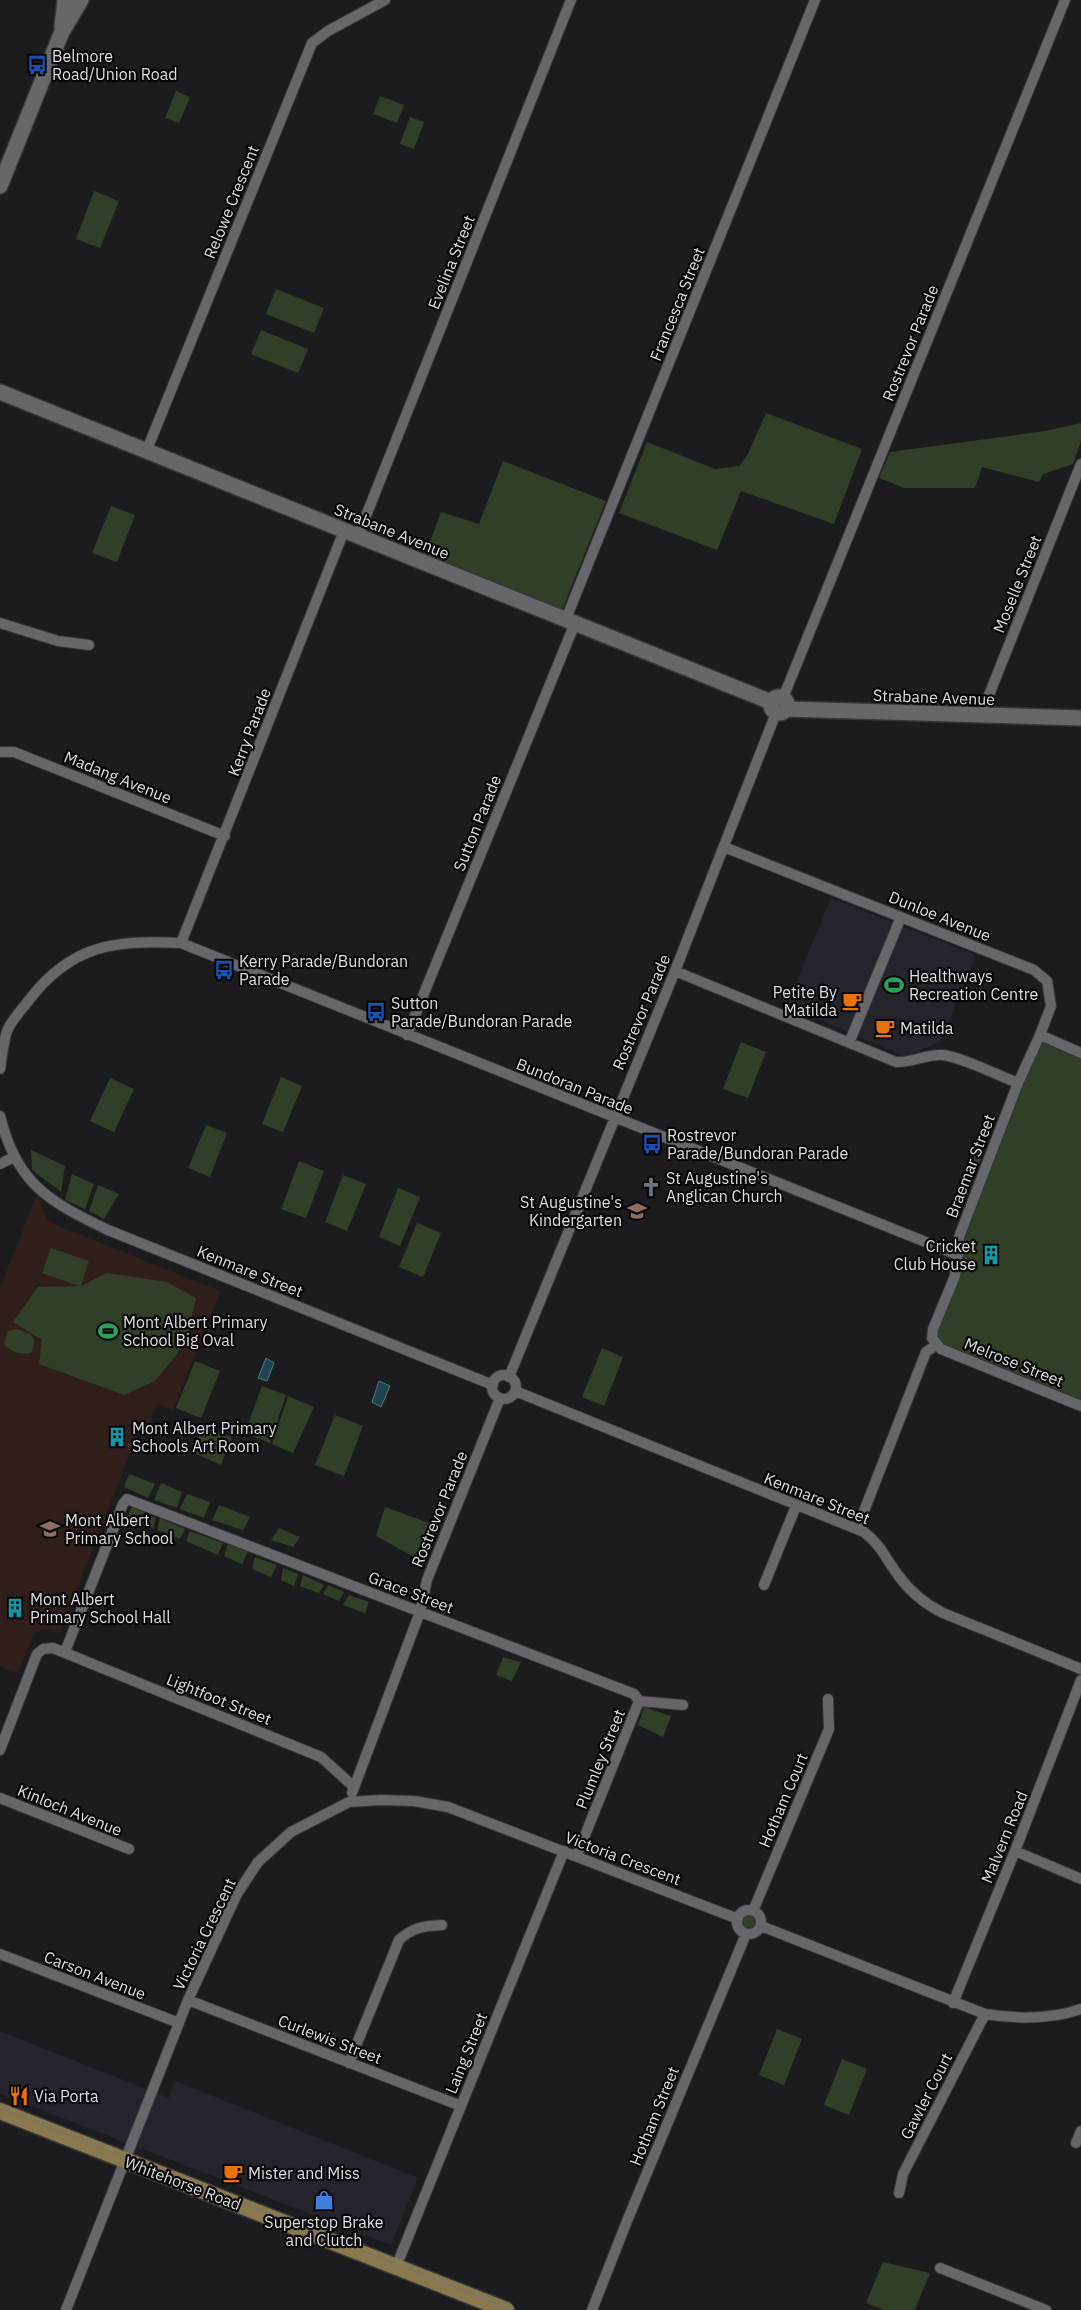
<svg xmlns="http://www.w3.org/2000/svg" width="1081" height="2310" font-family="'IBM Plex Sans',sans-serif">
<rect width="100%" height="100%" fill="#1c1c1f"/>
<!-- built -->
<path fill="#25242d" d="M831,898L976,955L940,1042L905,1057L787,1005Z
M0,2031L169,2098L175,2081L418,2178L391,2245L0,2094Z"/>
<!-- education -->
<path fill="#301e1b" d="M37,1194L47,1219L58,1226L220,1291L173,1410L157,1404L147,1429L141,1426L60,1632L43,1629L34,1633L18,1673L0,1666V1288Z"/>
<!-- green -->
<path fill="#313e28" d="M176,91L190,97L179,123L165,118Z
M380,96L404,105L397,123L373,114Z
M410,117L424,122L414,149L400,144Z
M94,191L119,201L100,248L76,239Z
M276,289L324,308L314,333L266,314Z
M261,330L308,349L298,373L251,354Z
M766,413L862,449L834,524L741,491L717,550L619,513L647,442L715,469L739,466L747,456Z
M1081,423V441L1073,464L1043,474L1039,482L982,467L975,488H904L879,478L890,452L1045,431Z
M503,461L606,501L562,610L425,556L441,512L479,524Z
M111,506L135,515L117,562L92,553Z
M1040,1035L1081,1054V1405L936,1345L933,1329L958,1255Z
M741,1042L766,1052L748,1098L723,1089Z
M281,1077L302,1086L283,1132L262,1124Z
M110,1078L134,1089L114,1132L90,1121Z
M206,1125L227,1133L210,1177L188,1168Z
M980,1140L987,1143L979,1164L973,1161Z
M31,1150L65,1166L61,1192L32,1170Z
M299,1161L324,1171L306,1218L281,1209Z
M72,1174L94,1184L85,1209L65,1200Z
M343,1175L366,1184L347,1231L325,1222Z
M98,1185L119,1194L104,1219L89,1211Z
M398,1188L420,1197L400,1246L379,1237Z
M417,1223L441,1233L423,1277L399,1267Z
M51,1248L89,1261L81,1286L107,1273L167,1282L196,1298L186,1343L155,1381L124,1395L39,1364L42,1340L13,1322L38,1287L79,1286L42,1273Z
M17,1329L30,1334L35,1341L31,1353C22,1355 10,1352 4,1344L8,1331Z
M602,1348L623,1357L604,1406L582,1397Z
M195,1361L220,1371L201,1418L176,1408Z
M262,1386L286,1395L270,1443L245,1433Z
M288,1396L314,1407L293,1453L272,1444Z
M335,1415L363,1426L344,1476L315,1465Z
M202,1426L232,1437L221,1465L194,1453Z
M129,1474L155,1484L148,1498L124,1487Z
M161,1483L182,1492L177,1508L154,1500Z
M187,1494L210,1502L204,1518L180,1509Z
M219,1505L250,1517L243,1530L212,1520Z
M132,1506L156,1518L153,1529L127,1518Z
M385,1507L432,1524L416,1558L376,1536Z
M160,1518L185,1529L180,1539L157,1530Z
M279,1528L300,1537L293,1547L271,1540Z
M190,1531L223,1543L218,1555L186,1541Z
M228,1544L248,1551L242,1564L224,1556Z
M255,1557L277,1565L271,1577L252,1569Z
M283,1568L298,1574L294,1586L281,1580Z
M303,1575L324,1585L319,1593L300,1586Z
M328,1585L344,1592L339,1601L323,1594Z
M349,1595L369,1602L365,1613L343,1605Z
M503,1657L521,1662L512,1681L496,1675Z
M644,1707L671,1716L663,1737L638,1725Z
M741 1922a8 8 0 1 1 16 0a8 8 0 1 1-16 0Z
M777,2029L802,2039L784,2085L759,2075Z
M842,2059L867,2069L849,2115L824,2105Z
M883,2262L930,2273L915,2310H884L866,2303Z"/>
<!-- water -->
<path fill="#1b4651" stroke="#56747c" d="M266,1358L274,1363L267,1381L258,1378Z
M379,1381L390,1386L381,1407L372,1402Z"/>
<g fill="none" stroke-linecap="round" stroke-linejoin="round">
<defs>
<path id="street" d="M146,452L312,43L328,31L385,0
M358,536L571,0
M566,619L815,0
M0,623L58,641L89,645
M783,698L1065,0
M981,715L1081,464
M0,752H14L225,836
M724,847L1034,970L1047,981L1051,1006L1040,1035L1081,1053
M181,943L344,531
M675,971L896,1062C912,1063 926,1054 942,1055C960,1056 999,1076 1018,1083
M407,1035L575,623
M1040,1035L1018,1083L959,1237L955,1276L933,1329L932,1338L941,1349L1081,1406
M849,1043L901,917
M0,1069C2,1057 3,1043 7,1031C11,1021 22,1009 29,1000C72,944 115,940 181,943L958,1255
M0,1116C17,1184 48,1201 108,1230L493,1385
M0,1164L14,1157
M492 1387a12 12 0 1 1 24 0a12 12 0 1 1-24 0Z
M509,1377L675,971L776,713
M515,1391L864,1532C882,1546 885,1558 898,1575C910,1592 925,1604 943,1613L1081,1669
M857,1529L926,1352L936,1345
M764,1585L796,1506
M65,1652L123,1504L127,1499L634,1694L639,1701L683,1705
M0,1750L37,1654L43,1649L53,1648L321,1757L354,1787
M352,1793L420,1612L427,1580L500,1398
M0,1798L129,1849
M1015,1851L1081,1879
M577,1855L639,1701
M737 1922a12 12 0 1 1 24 0a12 12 0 1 1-24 0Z
M753,1911L829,1729L828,1699
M761,1926L985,2014C1017,2019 1050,2020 1081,2009
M0,1954L179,2023
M188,2000L461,2106
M953,2003L1015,1851L1081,1680
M349,2063L399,1940C413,1927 424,1926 442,1925
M1076,2143L1081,2131
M899,2193L903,2174L985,2014
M396,2267L564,1851
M940,2268L1046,2310
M66,2310L188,2000L237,1894L258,1862L291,1832L349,1802L381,1800L414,1801L448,1807L738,1919
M592,2310L627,2221L746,1934"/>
<path id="secondary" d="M62,27L65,0
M0,186L61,34L81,0
M0,392L771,702
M771 705a8 8 0 1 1 16 0a8 8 0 1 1-16 0Z
M787,709L1081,718"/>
<path id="primary" d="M0,2111L506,2310"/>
</defs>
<!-- street casing -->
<use href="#street" stroke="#363638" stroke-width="12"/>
<!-- secondary casing -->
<use href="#secondary" stroke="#363638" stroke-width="18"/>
<!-- primary casing -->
<use href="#primary" stroke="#363638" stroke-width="19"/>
<!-- street -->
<use href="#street" stroke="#67676b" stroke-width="10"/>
<!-- secondary -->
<use href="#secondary" stroke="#67676b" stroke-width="15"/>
<!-- primary -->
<use href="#primary" stroke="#8a784e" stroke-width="16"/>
<!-- tram -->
<path stroke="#757577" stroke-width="1" d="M0,2108L513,2310"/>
</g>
<!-- icons -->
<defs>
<symbol id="bus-bare" viewBox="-9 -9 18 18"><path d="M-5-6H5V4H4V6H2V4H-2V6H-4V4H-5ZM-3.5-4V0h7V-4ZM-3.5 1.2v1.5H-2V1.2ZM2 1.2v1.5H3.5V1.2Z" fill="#1a4fb4" stroke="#070708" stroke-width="2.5" paint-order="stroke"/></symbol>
<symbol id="stadium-bare" viewBox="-9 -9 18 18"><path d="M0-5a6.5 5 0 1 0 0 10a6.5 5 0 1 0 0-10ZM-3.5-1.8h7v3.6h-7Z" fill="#2e9e5b" stroke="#070708" stroke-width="2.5" paint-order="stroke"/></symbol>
<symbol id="cafe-bare" viewBox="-9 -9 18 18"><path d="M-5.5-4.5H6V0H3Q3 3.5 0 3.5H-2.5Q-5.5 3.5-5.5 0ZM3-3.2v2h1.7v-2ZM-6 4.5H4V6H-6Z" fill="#e8710a" stroke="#070708" stroke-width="2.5" paint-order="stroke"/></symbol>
<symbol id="church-bare" viewBox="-9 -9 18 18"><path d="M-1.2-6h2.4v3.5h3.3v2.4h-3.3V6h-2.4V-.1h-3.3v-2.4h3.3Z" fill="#6b7280" stroke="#070708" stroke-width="2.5" paint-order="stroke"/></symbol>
<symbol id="school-bare" viewBox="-9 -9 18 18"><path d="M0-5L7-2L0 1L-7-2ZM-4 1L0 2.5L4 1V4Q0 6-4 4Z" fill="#8d6e63" stroke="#070708" stroke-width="2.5" paint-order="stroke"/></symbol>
<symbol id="building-bare" viewBox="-9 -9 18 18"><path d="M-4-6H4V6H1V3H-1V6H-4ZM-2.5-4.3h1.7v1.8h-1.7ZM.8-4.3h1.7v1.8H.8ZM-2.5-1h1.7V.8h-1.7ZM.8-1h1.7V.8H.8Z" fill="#0f9aa8" stroke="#070708" stroke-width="2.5" paint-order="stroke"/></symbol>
<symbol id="restaurant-bare" viewBox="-9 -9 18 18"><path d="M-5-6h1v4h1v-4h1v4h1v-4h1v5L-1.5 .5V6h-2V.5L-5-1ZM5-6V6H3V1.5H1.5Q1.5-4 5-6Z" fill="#e8710a" stroke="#070708" stroke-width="2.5" paint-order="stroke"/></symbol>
<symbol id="shop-bare" viewBox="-9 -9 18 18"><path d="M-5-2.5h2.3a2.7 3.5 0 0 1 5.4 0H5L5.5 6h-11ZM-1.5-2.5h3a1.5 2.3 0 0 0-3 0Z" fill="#3f7fe0" stroke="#070708" stroke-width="2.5" paint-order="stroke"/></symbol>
</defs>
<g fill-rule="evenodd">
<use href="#bus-bare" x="23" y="51" width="28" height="28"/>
<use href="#bus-bare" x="210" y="956" width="28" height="28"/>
<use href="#stadium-bare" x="880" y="971" width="28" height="28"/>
<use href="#cafe-bare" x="838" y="987" width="28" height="28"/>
<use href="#bus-bare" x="362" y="998" width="28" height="28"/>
<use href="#cafe-bare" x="871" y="1014" width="28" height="28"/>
<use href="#bus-bare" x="638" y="1130" width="28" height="28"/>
<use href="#church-bare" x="637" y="1173" width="28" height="28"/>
<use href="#school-bare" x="623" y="1197" width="28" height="28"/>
<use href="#building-bare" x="977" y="1241" width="28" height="28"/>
<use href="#stadium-bare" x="94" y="1317" width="28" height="28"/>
<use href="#building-bare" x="103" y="1423" width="28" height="28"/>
<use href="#school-bare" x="36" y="1515" width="28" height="28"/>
<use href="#building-bare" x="1" y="1594" width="28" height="28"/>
<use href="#restaurant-bare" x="5" y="2082" width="28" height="28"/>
<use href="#cafe-bare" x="219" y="2159" width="28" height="28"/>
<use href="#shop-bare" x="310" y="2186" width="28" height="28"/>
</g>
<g text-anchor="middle" stroke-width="4.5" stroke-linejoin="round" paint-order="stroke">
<!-- poi labels -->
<g font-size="16" fill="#dedee0" stroke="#070708" text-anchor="start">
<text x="52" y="62">Belmore<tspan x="52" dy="18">Road/Union Road</tspan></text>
<text x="239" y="967">Kerry Parade/Bundoran<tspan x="239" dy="18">Parade</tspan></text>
<text x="909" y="982">Healthways<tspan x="909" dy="18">Recreation Centre</tspan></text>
<text x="837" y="998" text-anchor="end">Petite By<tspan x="837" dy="18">Matilda</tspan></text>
<text x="391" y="1009">Sutton<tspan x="391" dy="18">Parade/Bundoran Parade</tspan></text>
<text x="900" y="1034">Matilda</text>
<text x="667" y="1141">Rostrevor<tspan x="667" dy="18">Parade/Bundoran Parade</tspan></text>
<text x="666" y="1184">St Augustine's<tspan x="666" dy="18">Anglican Church</tspan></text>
<text x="622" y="1208" text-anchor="end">St Augustine's<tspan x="622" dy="18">Kindergarten</tspan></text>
<text x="976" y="1252" text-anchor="end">Cricket<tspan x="976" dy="18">Club House</tspan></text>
<text x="123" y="1328">Mont Albert Primary<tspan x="123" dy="18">School Big Oval</tspan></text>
<text x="132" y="1434">Mont Albert Primary<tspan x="132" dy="18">Schools Art Room</tspan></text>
<text x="65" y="1526">Mont Albert<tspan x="65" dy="18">Primary School</tspan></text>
<text x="30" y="1605">Mont Albert<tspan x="30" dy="18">Primary School Hall</tspan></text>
<text x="34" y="2102">Via Porta</text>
<text x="248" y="2179">Mister and Miss</text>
<text x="324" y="2228" text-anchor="middle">Superstop Brake<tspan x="324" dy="18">and Clutch</tspan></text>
</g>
<!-- street labels -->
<g font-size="16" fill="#dedee0" stroke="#070708">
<text transform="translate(231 202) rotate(-68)" y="6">Relowe Crescent</text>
<text transform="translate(451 262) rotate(-68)" y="6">Evelina Street</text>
<text transform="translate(677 304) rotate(-68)" y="6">Francesca Street</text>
<text transform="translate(910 343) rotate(-68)" y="6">Rostrevor Parade</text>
<text transform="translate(392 531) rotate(22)" y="6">Strabane Avenue</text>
<text transform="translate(1017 584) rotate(-68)" y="6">Moselle Street</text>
<text transform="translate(934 697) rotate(2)" y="6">Strabane Avenue</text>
<text transform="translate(249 732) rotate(-69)" y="6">Kerry Parade</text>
<text transform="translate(118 777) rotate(22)" y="6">Madang Avenue</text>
<text transform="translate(477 823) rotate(-68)" y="6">Sutton Parade</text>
<text transform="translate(940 916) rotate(22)" y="6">Dunloe Avenue</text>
<text transform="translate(641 1012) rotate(-67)" y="6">Rostrevor Parade</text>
<text transform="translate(575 1086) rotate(22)" y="6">Bundoran Parade</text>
<text transform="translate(970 1166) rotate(-69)" y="6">Braemar Street</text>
<text transform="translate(250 1271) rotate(22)" y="6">Kenmare Street</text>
<text transform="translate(1014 1362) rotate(22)" y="6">Melrose Street</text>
<text transform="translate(817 1498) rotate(22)" y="6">Kenmare Street</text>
<text transform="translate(439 1509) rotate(-68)" y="6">Rostrevor Parade</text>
<text transform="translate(411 1592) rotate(21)" y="6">Grace Street</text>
<text transform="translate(219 1699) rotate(22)" y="6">Lightfoot Street</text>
<text transform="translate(600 1759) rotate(-68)" y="6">Plumley Street</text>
<text transform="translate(783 1800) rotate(-67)" y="6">Hotham Court</text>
<text transform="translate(70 1810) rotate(22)" y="6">Kinloch Avenue</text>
<text transform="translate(1004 1837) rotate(-68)" y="6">Malvern Road</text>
<text transform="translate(623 1858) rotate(21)" y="6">Victoria Crescent</text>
<text transform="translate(204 1934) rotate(-64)" y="6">Victoria Crescent</text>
<text transform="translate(95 1975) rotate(21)" y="6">Carson Avenue</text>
<text transform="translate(330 2039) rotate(21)" y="6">Curlewis Street</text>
<text transform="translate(466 2053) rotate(-68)" y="6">Laing Street</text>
<text transform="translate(926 2096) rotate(-63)" y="6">Gawler Court</text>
<text transform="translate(654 2116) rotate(-68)" y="6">Hotham Street</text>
<text transform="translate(183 2183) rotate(21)" y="6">Whitehorse Road</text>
</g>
</g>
</svg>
